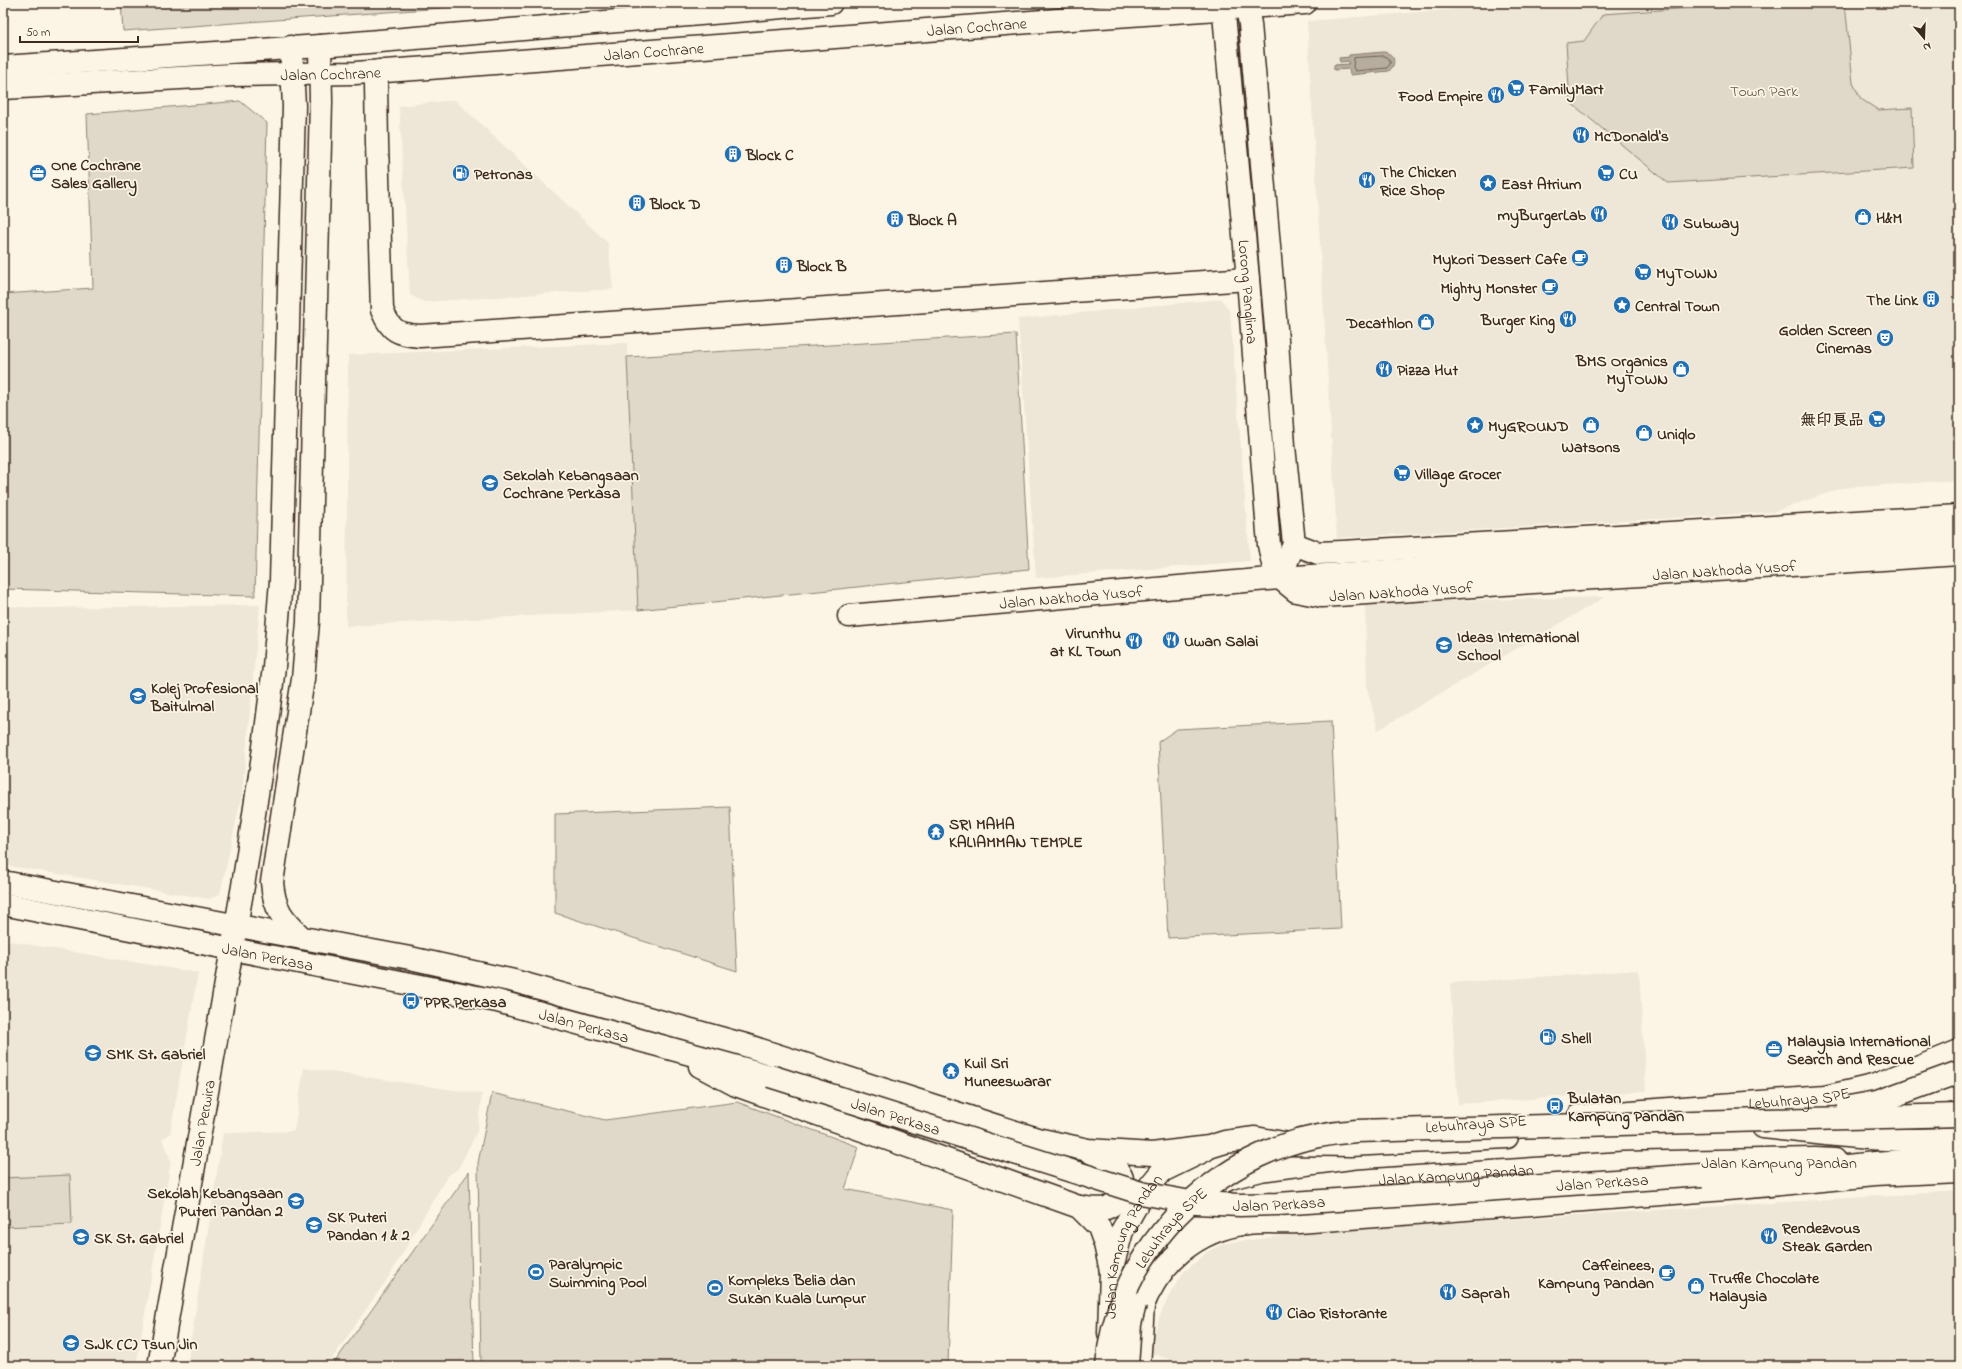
<svg xmlns="http://www.w3.org/2000/svg" width="1962" height="1369" font-family="'Indie Flower','LXGW WenKai TC',sans-serif">
<rect width="100%" height="100%" fill="#fcf5e5"/>
<filter id="ink" filterUnits="userSpaceOnUse"><feTurbulence type="fractalNoise" baseFrequency=".025" numOctaves="2"/><feDisplacementMap in="SourceGraphic" scale="8" xChannelSelector="R" yChannelSelector="G"/><feConvolveMatrix kernelMatrix="1 2 1 2 8 2 1 2 1" color-interpolation-filters="sRGB"/></filter>
<g filter="url(#ink)">
<!-- built -->
<path fill="#eee6d6" d="M1534,3H1959V480L1842,488L1773,512L1337,538L1307,21Z
M455,100L608,243L613,289L424,302L410,295L399,106Z
M1221,299L1230,312L1250,561L1036,578L1018,319Z
M627,343L638,610L346,626L348,355Z
M1605,597L1378,730L1367,688L1365,603Z
M260,605L242,794L220,894L210,899L3,865V606L39,608Z
M3,940L198,973L170,1134L162,1139L171,1161L136,1366H3Z
M1639,970L1646,1091L1458,1104L1450,983Z
M304,1068L482,1094L477,1132L458,1169L447,1176L390,1275L327,1366H187L223,1133L294,1131Z
M1959,1191V1366H1215L1214,1364L1179,1363L1151,1353L1154,1333L1160,1316L1171,1292L1184,1272L1207,1252L1223,1244L1234,1242L1324,1231Z"/>
<!-- green -->
<path fill="#e0d8c8" stroke="#8e8173" d="M121,3H512L123,31Z
M1760,3H1845L1853,83L1861,99L1878,110L1912,108L1914,168L1668,183L1570,102L1566,43L1584,41L1603,14Z
M240,101L267,123L255,596L3,589V294L93,288L87,114Z
M1016,334L1029,569L638,610L627,357Z
M1331,721L1341,929L1168,938L1158,742L1177,729Z
M730,807L737,971L555,913V814Z
M492,1093L605,1120L737,1102L859,1147L845,1189L953,1210L948,1366H481L478,1163Z
M469,1172L474,1366H332Z
M70,1175L72,1224L3,1227V1178Z
M1179,1363L1214,1364L1215,1366H1179Z"/>
<!-- water -->
<path fill="#b7ad9e" stroke="#85796b" d="M1383,52C1395,53 1397,64 1389,71L1350,75L1349,69L1334,70V65L1349,64V61L1340,62L1339,58L1349,57V55Z"/>
<g fill="none" stroke-linecap="round" stroke-linejoin="round">
<!-- shore -->
<path stroke="#6d5e51" stroke-width="1" d="M1384,56C1388,57 1391,60 1390,64L1387,68L1355,71L1353,67L1354,58Z"/>
<defs>
<g id="minor">
<path id="s1" d="M1223,3L1248,279L1269,545L1273,564L1280,578"/>
<path d="M1246,3L1250,24L1277,340L1284,446L1294,544L1280,578"/>
<path d="M3,67L320,46L831,3"/>
<path d="M379,71L376,84L377,143L382,310C391,332 398,334 420,336L1248,279"/>
<path id="s2" d="M3,88L233,75L355,73L429,68L1057,20L1305,3"/>
<path d="M1294,544L1318,553L1342,552L1959,516"/>
<path id="s3" d="M849,616L1280,578L1296,591L1322,596L1959,554"/>
<path d="M302,938C283,919 274,910 272,882L303,679L308,622L321,102L320,46"/>
<path id="s4" d="M1178,1241L1195,1225L1209,1215L1239,1200L1266,1193L1358,1181L1622,1163L1815,1159L1834,1160"/>
<path d="M1141,1310C1159,1262 1196,1230 1247,1223C1264,1221 1282,1223 1299,1222L1739,1188L1874,1175L1959,1171"/>
<path id="s5" d="M1109,1333L1111,1271L1122,1231L1141,1197L1162,1171L1205,1150"/>
<path id="s6" d="M159,1366L243,886L263,755L274,667L281,581L294,106L291,47"/>
<path d="M1139,1366L1143,1305"/>
</g>
<g id="major">
<path d="M3,882L410,958L514,981L742,1044L1037,1139L1088,1150L1152,1154L1209,1147L1225,1142L1255,1138L1289,1144L1350,1145L1507,1137"/>
<path id="s7" d="M3,904L497,1001L770,1076"/>
<path d="M700,1066L736,1085L1079,1207L1099,1227L1105,1244L1111,1271"/>
<path d="M1896,1103L1959,1089"/>
<path d="M1763,1127C1828,1134 1894,1144 1959,1138"/>
<path d="M1702,1175L1800,1171L1875,1163L1959,1157"/>
<path d="M1079,1207C1098,1209 1113,1214 1120,1192C1122,1185 1124,1180 1120,1174C1114,1163 1099,1157 1089,1151"/>
</g>
<g id="highway">
<path d="M1280,578L1959,534"/>
<path id="s8" d="M1579,1116L1825,1097L1873,1086L1959,1051"/>
</g>
</defs>
<!-- minor casing -->
<use href="#minor" stroke="#3b2a1e" stroke-width="25"/>
<!-- major casing -->
<use href="#major" stroke="#3b2a1e" stroke-width="25"/>
<!-- highway casing -->
<use href="#highway" stroke="#3b2a1e" stroke-width="25"/>
<!-- minor -->
<use href="#minor" stroke="#fcf5e5" stroke-width="22"/>
<!-- major -->
<use href="#major" stroke="#fcf5e5" stroke-width="22"/>
<!-- highway -->
<use href="#highway" stroke="#fcf5e5" stroke-width="22"/>
<defs>
<g id="major-bridge">
<path id="s9" d="M770,1076L1141,1193L1196,1203L1240,1205L1278,1204L1702,1175"/>
</g>
<g id="highway-bridge">
<path d="M1849,1107L1877,1102L1959,1072"/>
<path id="s10" d="M1107,1366C1115,1265 1191,1178 1285,1145C1308,1137 1332,1133 1356,1131L1959,1115"/>
<path d="M1127,1366L1130,1324L1135,1304"/>
</g>
</defs>
<!-- major-bridge casing -->
<use href="#major-bridge" stroke="#3b2a1e" stroke-width="25" stroke-linecap="butt"/>
<!-- highway-bridge casing -->
<use href="#highway-bridge" stroke="#3b2a1e" stroke-width="25" stroke-linecap="butt"/>
<!-- major-bridge -->
<use href="#major-bridge" stroke="#fcf5e5" stroke-width="22"/>
<!-- highway-bridge -->
<use href="#highway-bridge" stroke="#fcf5e5" stroke-width="22"/>
</g>
</g>
<!-- icons -->
<defs>
<symbol id="supermarket-disc" viewBox="-11 -11 22 22"><circle r="9.5" fill="#1f6fb2" stroke="#fcf5e5"/><path d="M-6-5.5h2.5l.6 2H6L4.5 2H-2.5L-4.4-4H-6ZM-1.5 3.2a1.3 1.3 0 1 0 .1 0ZM3 3.2a1.3 1.3 0 1 0 .1 0Z" fill="#fff"/></symbol>
<symbol id="restaurant-disc" viewBox="-11 -11 22 22"><circle r="9.5" fill="#1f6fb2" stroke="#fcf5e5"/><path d="M-5-6h1v4h1v-4h1v4h1v-4h1v5L-1.5 .5V6h-2V.5L-5-1ZM5-6V6H3V1.5H1.5Q1.5-4 5-6Z" fill="#fff"/></symbol>
<symbol id="building-disc" viewBox="-11 -11 22 22"><circle r="9.5" fill="#1f6fb2" stroke="#fcf5e5"/><path d="M-4-6H4V6H1V3H-1V6H-4ZM-2.5-4.3h1.7v1.8h-1.7ZM.8-4.3h1.7v1.8H.8ZM-2.5-1h1.7V.8h-1.7ZM.8-1h1.7V.8H.8Z" fill="#fff"/></symbol>
<symbol id="office-disc" viewBox="-11 -11 22 22"><circle r="9.5" fill="#1f6fb2" stroke="#fcf5e5"/><path d="M-6-3h4V-5.5h4V-3h4V5H-6ZM-1-4.5V-3h2v-1.5ZM-6 0V1H6V0Z" fill="#fff"/></symbol>
<symbol id="fuel-disc" viewBox="-11 -11 22 22"><circle r="9.5" fill="#1f6fb2" stroke="#fcf5e5"/><path d="M-5.5-6h7V0h2V4h1.3V-2.5L3-4.5l.8-.8L6-3V5H2.5V1h-1V6h-7ZM-4.2-4.7v3.2H.2V-4.7Z" fill="#fff"/></symbol>
<symbol id="sight-disc" viewBox="-11 -11 22 22"><circle r="9.5" fill="#1f6fb2" stroke="#fcf5e5"/><path d="M0-6L1.8-2.2L6-1.7L2.9 1.2L3.7 5.4L0 3.3L-3.7 5.4L-2.9 1.2L-6-1.7L-1.8-2.2Z" fill="#fff"/></symbol>
<symbol id="shop-disc" viewBox="-11 -11 22 22"><circle r="9.5" fill="#1f6fb2" stroke="#fcf5e5"/><path d="M-5-2.5h2.3a2.7 3.5 0 0 1 5.4 0H5L5.5 6h-11ZM-1.5-2.5h3a1.5 2.3 0 0 0-3 0Z" fill="#fff"/></symbol>
<symbol id="cafe-disc" viewBox="-11 -11 22 22"><circle r="9.5" fill="#1f6fb2" stroke="#fcf5e5"/><path d="M-5.5-4.5H6V0H3Q3 3.5 0 3.5H-2.5Q-5.5 3.5-5.5 0ZM3-3.2v2h1.7v-2ZM-6 4.5H4V6H-6Z" fill="#fff"/></symbol>
<symbol id="theatre-disc" viewBox="-11 -11 22 22"><circle r="9.5" fill="#1f6fb2" stroke="#fcf5e5"/><path d="M-5-5.5Q0-4 5-5.5V0Q5 5 0 6Q-5 5-5 0ZM-3.3-2.5H-1v1.5H-3.3ZM1-2.5H3.3v1.5H1ZM-2.8 1Q0 5.5 2.8 1Z" fill="#fff"/></symbol>
<symbol id="school-disc" viewBox="-11 -11 22 22"><circle r="9.5" fill="#1f6fb2" stroke="#fcf5e5"/><path d="M0-5L7-2L0 1L-7-2ZM-4 1L0 2.5L4 1V4Q0 6-4 4Z" fill="#fff"/></symbol>
<symbol id="university-disc" viewBox="-11 -11 22 22"><circle r="9.5" fill="#1f6fb2" stroke="#fcf5e5"/><path d="M0-5L7-2L0 1L-7-2ZM-4 1L0 2.5L4 1V4Q0 6-4 4Z" fill="#fff"/></symbol>
<symbol id="temple-disc" viewBox="-11 -11 22 22"><circle r="9.5" fill="#1f6fb2" stroke="#fcf5e5"/><path d="M0-6L5-2H3V0L6.5 2.5H4V6H1.5V3h-3V6H-4V2.5H-6.5L-3 0V-2H-5Z" fill="#fff"/></symbol>
<symbol id="bus-disc" viewBox="-11 -11 22 22"><circle r="9.5" fill="#1f6fb2" stroke="#fcf5e5"/><path d="M-5-6H5V4H4V6H2V4H-2V6H-4V4H-5ZM-3.5-4V0h7V-4ZM-3.5 1.2v1.5H-2V1.2ZM2 1.2v1.5H3.5V1.2Z" fill="#fff"/></symbol>
<symbol id="stadium-disc" viewBox="-11 -11 22 22"><circle r="9.5" fill="#1f6fb2" stroke="#fcf5e5"/><path d="M0-5a6.5 5 0 1 0 0 10a6.5 5 0 1 0 0-10ZM-3.5-1.8h7v3.6h-7Z" fill="#fff"/></symbol>
</defs>
<g fill-rule="evenodd">
<use href="#supermarket-disc" x="1506" y="78" width="20" height="20"/>
<use href="#restaurant-disc" x="1486" y="85" width="20" height="20"/>
<use href="#restaurant-disc" x="1571" y="125" width="20" height="20"/>
<use href="#building-disc" x="723" y="144" width="20" height="20"/>
<use href="#office-disc" x="28" y="163" width="20" height="20"/>
<use href="#fuel-disc" x="451" y="163" width="20" height="20"/>
<use href="#supermarket-disc" x="1596" y="163" width="20" height="20"/>
<use href="#restaurant-disc" x="1357" y="170" width="20" height="20"/>
<use href="#sight-disc" x="1478" y="173" width="20" height="20"/>
<use href="#building-disc" x="627" y="193" width="20" height="20"/>
<use href="#restaurant-disc" x="1589" y="204" width="20" height="20"/>
<use href="#shop-disc" x="1853" y="207" width="20" height="20"/>
<use href="#building-disc" x="885" y="209" width="20" height="20"/>
<use href="#restaurant-disc" x="1660" y="212" width="20" height="20"/>
<use href="#cafe-disc" x="1570" y="248" width="20" height="20"/>
<use href="#building-disc" x="774" y="255" width="20" height="20"/>
<use href="#supermarket-disc" x="1633" y="262" width="20" height="20"/>
<use href="#cafe-disc" x="1540" y="277" width="20" height="20"/>
<use href="#building-disc" x="1921" y="289" width="20" height="20"/>
<use href="#sight-disc" x="1612" y="295" width="20" height="20"/>
<use href="#restaurant-disc" x="1558" y="309" width="20" height="20"/>
<use href="#shop-disc" x="1416" y="312" width="20" height="20"/>
<use href="#theatre-disc" x="1875" y="328" width="20" height="20"/>
<use href="#restaurant-disc" x="1374" y="359" width="20" height="20"/>
<use href="#shop-disc" x="1671" y="359" width="20" height="20"/>
<use href="#supermarket-disc" x="1867" y="409" width="20" height="20"/>
<use href="#sight-disc" x="1465" y="415" width="20" height="20"/>
<use href="#shop-disc" x="1581" y="415" width="20" height="20"/>
<use href="#shop-disc" x="1634" y="423" width="20" height="20"/>
<use href="#supermarket-disc" x="1392" y="463" width="20" height="20"/>
<use href="#school-disc" x="480" y="473" width="20" height="20"/>
<use href="#restaurant-disc" x="1161" y="630" width="20" height="20"/>
<use href="#restaurant-disc" x="1124" y="631" width="20" height="20"/>
<use href="#school-disc" x="1434" y="635" width="20" height="20"/>
<use href="#university-disc" x="128" y="686" width="20" height="20"/>
<use href="#temple-disc" x="926" y="822" width="20" height="20"/>
<use href="#bus-disc" x="401" y="991" width="20" height="20"/>
<use href="#fuel-disc" x="1538" y="1027" width="20" height="20"/>
<use href="#office-disc" x="1764" y="1039" width="20" height="20"/>
<use href="#school-disc" x="83" y="1043" width="20" height="20"/>
<use href="#temple-disc" x="941" y="1061" width="20" height="20"/>
<use href="#bus-disc" x="1545" y="1096" width="20" height="20"/>
<use href="#school-disc" x="286" y="1191" width="20" height="20"/>
<use href="#school-disc" x="304" y="1215" width="20" height="20"/>
<use href="#restaurant-disc" x="1759" y="1226" width="20" height="20"/>
<use href="#school-disc" x="71" y="1227" width="20" height="20"/>
<use href="#stadium-disc" x="526" y="1262" width="20" height="20"/>
<use href="#cafe-disc" x="1657" y="1263" width="20" height="20"/>
<use href="#shop-disc" x="1686" y="1276" width="20" height="20"/>
<use href="#stadium-disc" x="705" y="1278" width="20" height="20"/>
<use href="#restaurant-disc" x="1438" y="1282" width="20" height="20"/>
<use href="#restaurant-disc" x="1264" y="1302" width="20" height="20"/>
<use href="#school-disc" x="61" y="1333" width="20" height="20"/>
</g>
<g text-anchor="middle" stroke-width="3.5" stroke-linejoin="round" paint-order="stroke">
<!-- street labels -->
<g font-size="16" fill="#3b2a1e" stroke="#fcf5e5">
<text dy="6" stroke="none"><textPath href="#s2" startOffset="976">Jalan Cochrane</textPath></text>
<text dy="6" stroke="none"><textPath href="#s2" startOffset="652">Jalan Cochrane</textPath></text>
<text dy="6" stroke="none"><textPath href="#s2" startOffset="328">Jalan Cochrane</textPath></text>
<text dy="6" stroke="none"><textPath href="#s1" startOffset="290">Lorong Panglima</textPath></text>
<text dy="6" stroke="none"><textPath href="#s3" startOffset="883">Jalan Nakhoda Yusof</textPath></text>
<text dy="6" stroke="none"><textPath href="#s3" startOffset="559">Jalan Nakhoda Yusof</textPath></text>
<text dy="6" stroke="none"><textPath href="#s3" startOffset="223">Jalan Nakhoda Yusof</textPath></text>
<text dy="6" stroke="none"><textPath href="#s7" startOffset="270">Jalan Perkasa</textPath></text>
<text dy="6" stroke="none"><textPath href="#s7" startOffset="594">Jalan Perkasa</textPath></text>
<text dy="6" stroke="none"><textPath href="#s8" startOffset="221">Lebuhraya SPE</textPath></text>
<text dy="6" stroke="none"><textPath href="#s9" startOffset="132">Jalan Perkasa</textPath></text>
<text dy="6" stroke="none"><textPath href="#s6" startOffset="247">Jalan Perwira</textPath></text>
<text transform="translate(1476 1123) rotate(-4)" y="6">Lebuhraya SPE</text>
<text x="1779" y="1168">Jalan Kampung Pandan</text>
<text dy="6" stroke="none"><textPath href="#s4" startOffset="293">Jalan Kampung Pandan</textPath></text>
<text dy="6" stroke="none"><textPath href="#s9" startOffset="852">Jalan Perkasa</textPath></text>
<text dy="6" stroke="none"><textPath href="#s9" startOffset="528">Jalan Perkasa</textPath></text>
<text dy="6" stroke="none"><textPath href="#s10" startOffset="156">Lebuhraya SPE</textPath></text>
<text dy="6" stroke="none"><textPath href="#s5" startOffset="92">Jalan Kampung Pandan</textPath></text>
</g>
<!-- poi labels -->
<g font-size="16" font-weight="bold" fill="#3b2a1e" stroke="#fcf5e5" text-anchor="start">
<text x="1529" y="94">FamilyMart</text>
<text x="1483" y="101" text-anchor="end">Food Empire</text>
<text x="1594" y="141">McDonald's</text>
<text x="746" y="160">Block C</text>
<text x="51" y="170">One Cochrane<tspan x="51" dy="18">Sales Gallery</tspan></text>
<text x="1380" y="177">The Chicken<tspan x="1380" dy="18">Rice Shop</tspan></text>
<text x="474" y="179">Petronas</text>
<text x="1619" y="179">CU</text>
<text x="1501" y="189">East Atrium</text>
<text x="650" y="209">Block D</text>
<text x="1586" y="220" text-anchor="end">myBurgerLab</text>
<text x="1876" y="223">H&amp;M</text>
<text x="908" y="225">Block A</text>
<text x="1683" y="228">Subway</text>
<text x="1567" y="264" text-anchor="end">Mykori Dessert Cafe</text>
<text x="797" y="271">Block B</text>
<text x="1656" y="278">MyTOWN</text>
<text x="1537" y="293" text-anchor="end">Mighty Monster</text>
<text x="1918" y="305" text-anchor="end">The Link</text>
<text x="1635" y="311">Central Town</text>
<text x="1555" y="325" text-anchor="end">Burger King</text>
<text x="1413" y="328" text-anchor="end">Decathlon</text>
<text x="1872" y="335" text-anchor="end">Golden Screen<tspan x="1872" dy="18">Cinemas</tspan></text>
<text x="1668" y="366" text-anchor="end">BMS Organics<tspan x="1668" dy="18">MyTOWN</tspan></text>
<text x="1397" y="375">Pizza Hut</text>
<text x="1864" y="425" text-anchor="end">無印良品</text>
<text x="1488" y="431">MyGROUND</text>
<text x="1657" y="439">Uniqlo</text>
<text x="1591" y="452" text-anchor="middle">Watsons</text>
<text x="1415" y="479">Village Grocer</text>
<text x="503" y="480">Sekolah Kebangsaan<tspan x="503" dy="18">Cochrane Perkasa</tspan></text>
<text x="1121" y="638" text-anchor="end">Virunthu<tspan x="1121" dy="18">at KL Town</tspan></text>
<text x="1457" y="642">Ideas International<tspan x="1457" dy="18">School</tspan></text>
<text x="1184" y="646">Uwan Salai</text>
<text x="151" y="693">Kolej Profesional<tspan x="151" dy="18">Baitulmal</tspan></text>
<text x="949" y="829">SRI MAHA<tspan x="949" dy="18">KALIAMMAN TEMPLE</tspan></text>
<text x="424" y="1007">PPR Perkasa</text>
<text x="1561" y="1043">Shell</text>
<text x="1787" y="1046">Malaysia International<tspan x="1787" dy="18">Search and Rescue</tspan></text>
<text x="106" y="1059">SMK St. Gabriel</text>
<text x="964" y="1068">Kuil Sri<tspan x="964" dy="18">Muneeswarar</tspan></text>
<text x="1568" y="1103">Bulatan<tspan x="1568" dy="18">Kampung Pandan</tspan></text>
<text x="283" y="1198" text-anchor="end">Sekolah Kebangsaan<tspan x="283" dy="18">Puteri Pandan 2</tspan></text>
<text x="327" y="1222">SK Puteri<tspan x="327" dy="18">Pandan 1 &amp; 2</tspan></text>
<text x="1782" y="1233">Rendezvous<tspan x="1782" dy="18">Steak Garden</tspan></text>
<text x="94" y="1243">SK St. Gabriel</text>
<text x="549" y="1269">Paralympic<tspan x="549" dy="18">Swimming Pool</tspan></text>
<text x="1654" y="1270" text-anchor="end">Caffeinees,<tspan x="1654" dy="18">Kampung Pandan</tspan></text>
<text x="1709" y="1283">Truffle Chocolate<tspan x="1709" dy="18">Malaysia</tspan></text>
<text x="728" y="1285">Kompleks Belia dan<tspan x="728" dy="18">Sukan Kuala Lumpur</tspan></text>
<text x="1461" y="1298">Saprah</text>
<text x="1287" y="1318">Ciao Ristorante</text>
<text x="84" y="1349">S.JK (C) Tsun Jin</text>
</g>
<!-- park labels -->
<g font-size="16" fill="#645648" stroke="#fcf5e5">
<text x="1764" y="96">Town Park</text>
</g>
</g>
<!-- margin -->
<rect width="1962" height="1369" fill="none" stroke="#fcf5e5" stroke-width="16"/>
<rect x="8" y="8" width="1946" height="1353" fill="none" stroke="#3b2a1e" stroke-width="1.5" filter="url(#ink)"/>
<!-- north arrow -->
<g transform="translate(1924 38) rotate(161)" stroke="#fcf5e5" stroke-width="3" paint-order="stroke">
<path d="M0-3L7 15L0 10L-7 15Z" fill="#3b2a1e"/>
<text y="-6" font-size="11" font-weight="bold" text-anchor="middle" fill="#3b2a1e">N</text>
</g>
<!-- scale -->
<path d="M20 36v6h118v-6" fill="none" stroke="#3b2a1e" stroke-width="2"/>
<text x="26" y="36" font-size="12" fill="#3b2a1e" stroke="#fcf5e5" stroke-width="3" paint-order="stroke">50 m</text>
</svg>
